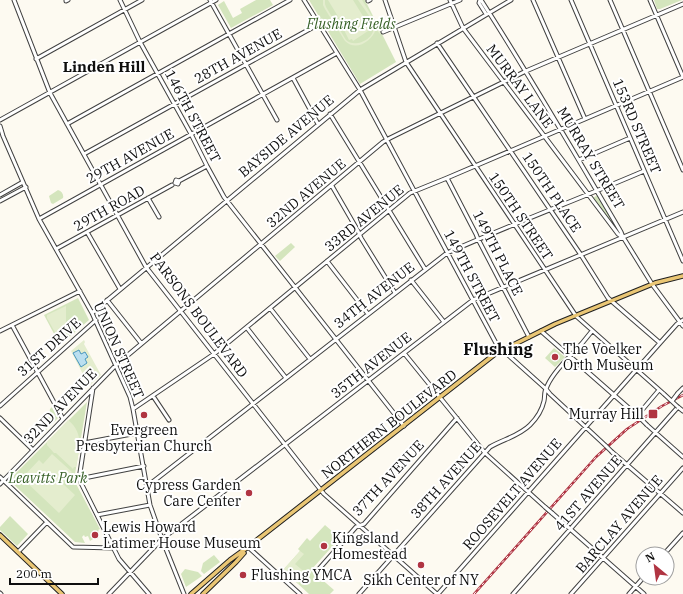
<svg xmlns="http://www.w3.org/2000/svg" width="683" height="594" font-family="'IBM Plex Serif',serif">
<rect width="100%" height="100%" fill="#fdfaf1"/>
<!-- green -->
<path fill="#d4e5bd" d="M256,0H270L273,5L231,28L218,5L224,1L233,18L242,13L240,9Z
M309,0H365L396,62L360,84Z
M654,0H682L660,9H657Z
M58,190C62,191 64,195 63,198L53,204L51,203L49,196Z
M596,196H598L619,233H618L593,198Z
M291,243L295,247L280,261L275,256Z
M78,298L89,320L60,345L44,315Z
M554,348L565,357L555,367L545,358Z
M87,402L74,480L100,529L98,530L99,531L91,535L93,539L90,541L88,536L85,537L84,535L82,537L85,543L75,542L9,480Z
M52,407L58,418L46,430L44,426L49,416L50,409Z
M10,516L28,534L17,546L0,530V527Z
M325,525L340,538L311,570L334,590L330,594H309L283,570L300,551L298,549L307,538L310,541Z
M214,555L220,562L204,574L201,571L203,563Z
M185,569L198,572L202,576L186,587L181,574Z"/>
<!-- pitch -->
<path fill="#e4edce" d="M323,0H325V4L326,7L346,40C355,49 377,38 373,25C372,18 362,6 358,0H362L382,33L380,34L376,29C372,41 356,52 345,41L325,9L323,5Z
M328,0H353L371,29L353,41L352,39L349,40L341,24L342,23Z
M66,306V322L57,336L47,318V315Z
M84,340L85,342L84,344L101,375L89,386L71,351Z
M68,420C85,434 79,450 76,467H74L73,469L56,453H54L47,445V442Z
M52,454L72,472L62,483L75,495L59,513L22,478L39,460L43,464Z
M300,551L304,554L295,564L307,574L298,584L283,570Z"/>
<!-- water -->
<path fill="#badff0" stroke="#4997bf" d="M79,350L81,354L85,352L88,357L85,359L87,363L81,367L73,353Z"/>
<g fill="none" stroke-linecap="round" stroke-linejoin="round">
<defs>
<path id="minor" d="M14,0L50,93L146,267L308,474L324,494L437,594
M66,0V1L68,0
M120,0L140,42L191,134L207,166L224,197L404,426
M210,0L277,120
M304,0L360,90L497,345L546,389L550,394L606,446
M385,0L406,62L576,316L664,394
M450,0L463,28L618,234L622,237
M480,0L479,3L486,14
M481,0C530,76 575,154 621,232L623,237L652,284L683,326
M533,0L585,119
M571,0L683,261
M610,0L683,170
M650,0L683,77
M368,1L370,0
M383,32L460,0
M437,43L581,255L608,298L660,343
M36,59L142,0
M293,78L318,124
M330,114L425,269
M0,120L216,0
M67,124L290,0
M0,126L3,136L39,219L92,313L130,397L133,409L150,505L162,539L184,594
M84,154L319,24
M579,160L630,138
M447,178L476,234L478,239L529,337
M179,181L178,184L175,183L176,180L179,181L207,166
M332,186L358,231L361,238L395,293
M0,195L23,182
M148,198L159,217
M0,201L26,187
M39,219L337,53
M87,232L120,289
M56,249L172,185
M327,261L368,314
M411,280L444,322
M107,300L141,343
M270,308L310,359
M92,313L360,90L511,0
M12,325L63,419
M247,328L286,378
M0,331L80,291
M541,331L639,417
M404,353L485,453L545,507
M93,388L79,479L119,559L149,594
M678,393L683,388
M153,396L169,420
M0,406L96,320
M133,409L214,354L410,193L447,178L683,77
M637,416L659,390
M0,418L33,450
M647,425L683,457
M84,443L137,433
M612,452L683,513
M0,477L73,547L114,548
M79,479L144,466
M0,484L116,365L383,142L390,138L526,71L683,4
M147,485L150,484L447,253C512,224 579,199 644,171
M552,513L644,594
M97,515L150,505
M248,547L300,594
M18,552L47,522
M664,554L683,533
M318,570L356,527L364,524L457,418
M0,593L1,594
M109,594L162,539L473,300L683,212
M359,594L490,447C504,439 519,436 530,425C537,418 542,410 544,401C545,397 544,392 546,389C550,377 563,363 572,354C579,347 586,339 592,331
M438,594L660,343L677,324L683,320
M513,594L678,407L683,411
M571,594L683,468
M629,594L643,578"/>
<path id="major" d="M0,535L62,594
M191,594L230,560L248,547L495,354L555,324L655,283L683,276
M203,594L236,562L244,553"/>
</defs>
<!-- minor casing -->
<use href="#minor" stroke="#414141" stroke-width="5"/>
<!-- major casing -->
<use href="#major" stroke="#1f1f1f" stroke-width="5.5"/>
<!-- minor -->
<use href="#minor" stroke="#fff" stroke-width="3"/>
<!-- major -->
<use href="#major" stroke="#eac674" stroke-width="3.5"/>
<defs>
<path id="rail" d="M474,594L596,457L627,429L662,406L683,395"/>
</defs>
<!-- rail casing -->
<use href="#rail" stroke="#b03442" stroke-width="2.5"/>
<!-- rail -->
<use href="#rail" stroke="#fff" stroke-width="1" stroke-dasharray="3" stroke-linecap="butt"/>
<defs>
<path id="minor-bridge" d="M664,394L678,407
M672,401L678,393
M639,417L647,425
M606,446L612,452
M545,507L552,513"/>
</defs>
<!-- minor-bridge casing -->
<use href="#minor-bridge" stroke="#414141" stroke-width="5" stroke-linecap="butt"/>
<!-- minor-bridge -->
<use href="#minor-bridge" stroke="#fff" stroke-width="3"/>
</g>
<!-- markers -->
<g fill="#b03442" stroke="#fff" stroke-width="1.5">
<circle cx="555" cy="357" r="4"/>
<rect x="648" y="409" width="10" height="10" rx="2"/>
<circle cx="144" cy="415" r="4"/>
<circle cx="249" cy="493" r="4"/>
<circle cx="95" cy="535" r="4"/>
<circle cx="324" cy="546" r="4"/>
<circle cx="421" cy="565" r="4"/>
<circle cx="243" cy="575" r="4"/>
</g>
<g text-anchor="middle" stroke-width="4" stroke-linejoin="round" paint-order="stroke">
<!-- park labels -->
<g font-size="14" font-style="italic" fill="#355f25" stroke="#fff">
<text x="351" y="29">Flushing Fields</text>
<text x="48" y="483">Leavitts Park</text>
</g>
<!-- street labels -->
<g font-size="14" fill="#0e0e0e" stroke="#fff">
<text transform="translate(238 56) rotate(-29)" y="5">28TH AVENUE</text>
<text transform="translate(520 86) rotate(53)" y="5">MURRAY LANE</text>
<text transform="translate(193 116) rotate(62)" y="5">146TH STREET</text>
<text transform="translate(637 126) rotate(67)" y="5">153RD STREET</text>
<text transform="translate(286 136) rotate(-40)" y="5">BAYSIDE AVENUE</text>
<text transform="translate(130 156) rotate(-29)" y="5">29TH AVENUE</text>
<text transform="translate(591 158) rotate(59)" y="5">MURRAY STREET</text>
<text transform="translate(552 192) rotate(56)" y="5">150TH PLACE</text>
<text transform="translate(306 193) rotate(-40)" y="5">32ND AVENUE</text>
<text transform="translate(109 208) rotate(-29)" y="5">29TH ROAD</text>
<text transform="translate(521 216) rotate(56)" y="5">150TH STREET</text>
<text transform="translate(364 218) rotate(-39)" y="5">33RD AVENUE</text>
<text transform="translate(498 253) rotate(63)" y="5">149TH PLACE</text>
<text transform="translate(472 276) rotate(62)" y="5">149TH STREET</text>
<text transform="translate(374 295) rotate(-38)" y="5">34TH AVENUE</text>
<text transform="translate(199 315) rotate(53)" y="5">PARSONS BOULEVARD</text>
<text transform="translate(49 347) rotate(-42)" y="5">31ST DRIVE</text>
<text transform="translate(119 350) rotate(66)" y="5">UNION STREET</text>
<text transform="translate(371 365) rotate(-38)" y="5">35TH AVENUE</text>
<text transform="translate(60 406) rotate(-46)" y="5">32ND AVENUE</text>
<text transform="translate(389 424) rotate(-38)" y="5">NORTHERN BOULEVARD</text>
<text transform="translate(388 478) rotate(-47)" y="5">37TH AVENUE</text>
<text transform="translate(446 480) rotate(-48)" y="5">38TH AVENUE</text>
<text transform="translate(588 493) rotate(-49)" y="5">41ST AVENUE</text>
<text transform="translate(512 494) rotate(-49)" y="5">ROOSEVELT AVENUE</text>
<text transform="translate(619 524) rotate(-49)" y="5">BARCLAY AVENUE</text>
</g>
<!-- poi labels -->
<g font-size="14" fill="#0e0e0e" stroke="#fff" text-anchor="start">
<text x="563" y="354">The Voelker<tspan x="563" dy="16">Orth Museum</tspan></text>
<text x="644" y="419" text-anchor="end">Murray Hill</text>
<text x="144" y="435" text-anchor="middle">Evergreen<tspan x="144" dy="16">Presbyterian Church</tspan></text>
<text x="241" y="490" text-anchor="end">Cypress Garden<tspan x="241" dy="16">Care Center</tspan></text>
<text x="103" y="532">Lewis Howard<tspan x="103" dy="16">Latimer House Museum</tspan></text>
<text x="332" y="543">Kingsland<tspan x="332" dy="16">Homestead</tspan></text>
<text x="251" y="580">Flushing YMCA</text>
<text x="421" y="585" text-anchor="middle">Sikh Center of NY</text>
</g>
<!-- neighbourhood labels -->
<g font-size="15" font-weight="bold" fill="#0e0e0e" stroke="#fff">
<text x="104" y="72">Linden Hill</text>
</g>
<!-- quarter labels -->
<g font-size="16" font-weight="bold" fill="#0e0e0e" stroke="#fff">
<text x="498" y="355">Flushing</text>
</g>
</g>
<!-- north arrow -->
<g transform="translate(655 566) rotate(331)"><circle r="19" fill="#ffffff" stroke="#9f9f9f"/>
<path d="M0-3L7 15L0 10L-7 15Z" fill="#b03442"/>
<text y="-6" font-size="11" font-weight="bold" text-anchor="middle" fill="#0e0e0e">N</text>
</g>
<!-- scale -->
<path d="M10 578v6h88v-6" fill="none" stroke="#0e0e0e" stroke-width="2"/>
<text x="16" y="578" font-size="12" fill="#0e0e0e" stroke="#ffffff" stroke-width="3" paint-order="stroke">200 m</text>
</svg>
